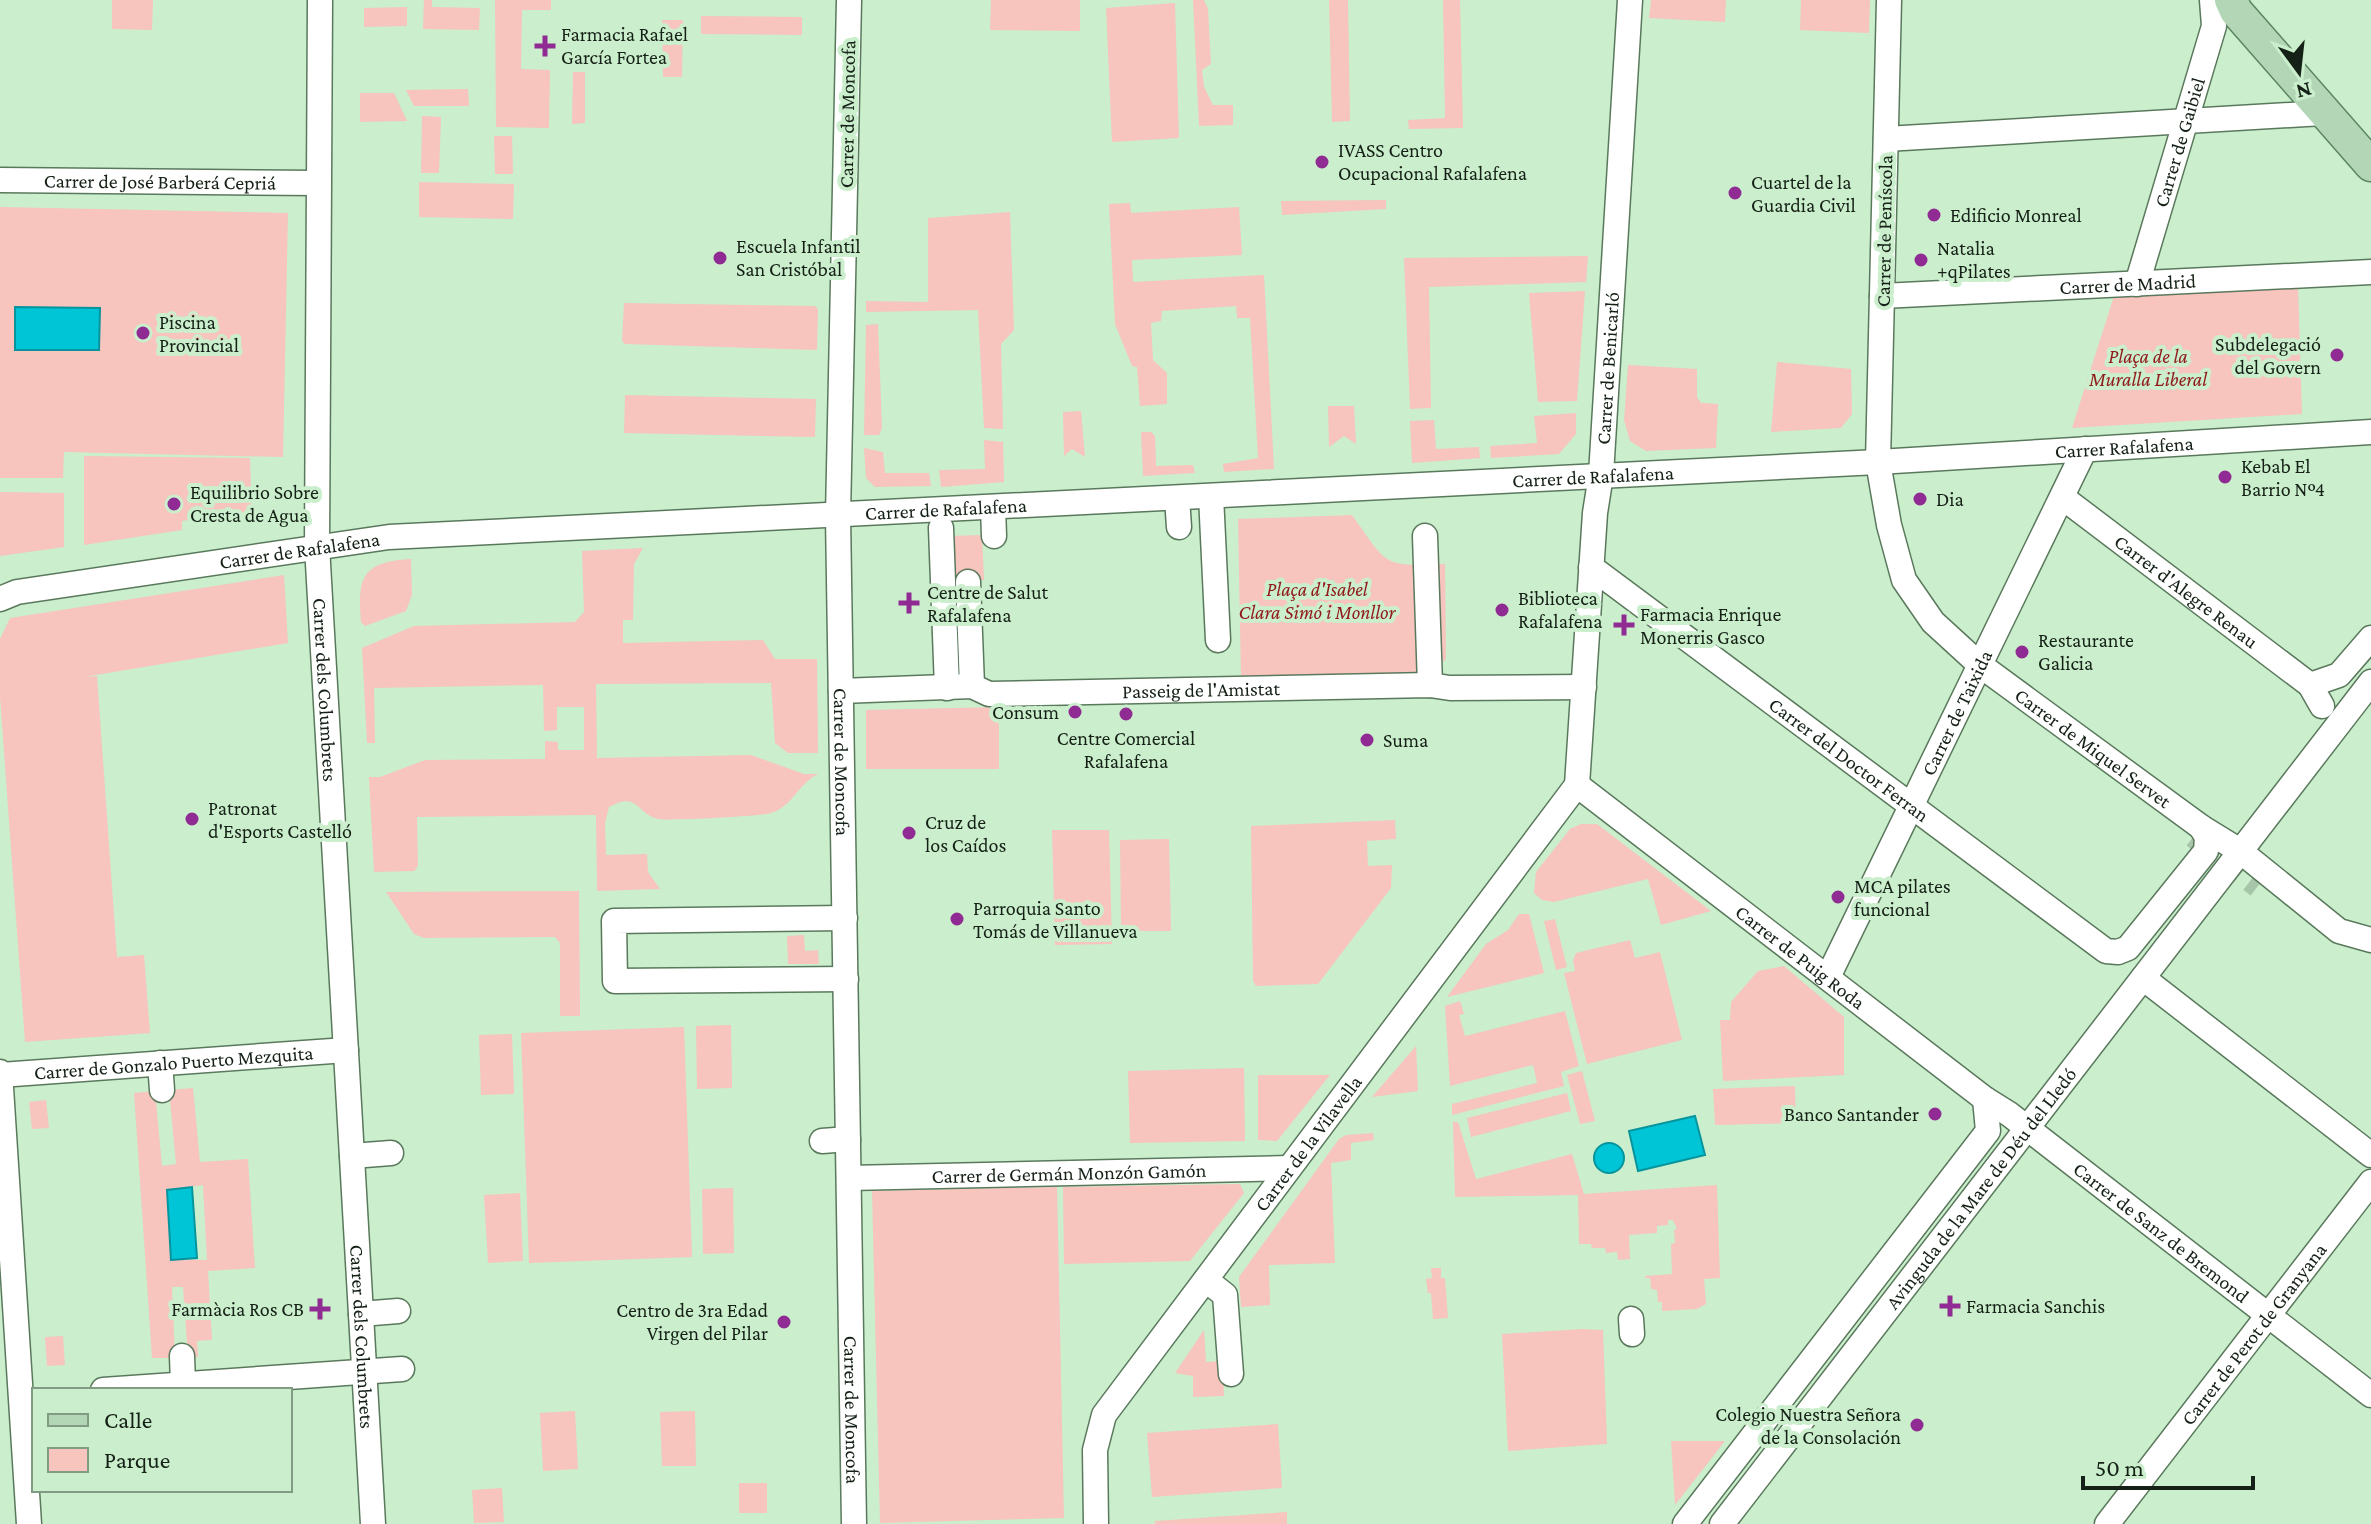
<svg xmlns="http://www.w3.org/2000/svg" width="2371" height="1524" font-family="'Crimson Pro',serif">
<rect width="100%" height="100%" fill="#cbeecd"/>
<!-- green -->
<path fill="#f7c4be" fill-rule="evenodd" d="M112,0H153L152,30L112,29Z
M424,0H432V7L480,8L479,30L423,29Z
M495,0H551V10H522L521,69L550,70L549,128L496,127Z
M991,0H1080V31L990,30Z
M1193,0H1204L1208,9L1211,64L1202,70L1204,87L1213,105H1233V125L1199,126Z
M1329,0H1348L1350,121L1332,122Z
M1443,0H1460L1463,128L1409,129L1408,120L1445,118Z
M1651,0H1726L1725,22L1649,18Z
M1801,0H1870L1869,33L1800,30Z
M1175,3L1179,138L1112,142L1106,8Z
M407,7V26L364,27V8Z
M701,16L802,17V35L701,34Z
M662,20H683L682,77H663Z
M573,72H585V123L572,124Z
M468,89L469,106H414L406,90Z
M360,93H394L407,121L360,122Z
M422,116L441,117L439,173H421Z
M494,136H512L513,174H495Z
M419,182L514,184L513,219L419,217Z
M1386,200V209L1282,215L1281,201Z
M1130,203L1131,213L1239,207L1242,255L1132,260L1133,282L1264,275L1274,469L1224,472L1223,464L1258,458L1250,318H1237L1236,306L1162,311L1161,321L1151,323L1153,360L1167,373V404L1140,406L1137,367L1132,366L1115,324L1109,204Z
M0,207L288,213L283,457L64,452L63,478H0Z
M1010,212L1014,330L1001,344L1003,429L984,428L978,310L866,312V301L928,302V218Z
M1588,256L1586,282L1429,287L1431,408L1410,409L1404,258Z
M2298,286L2302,414L2072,428L2114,296Z
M1585,291L1577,401L1538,402L1529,293Z
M624,303L815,306L818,309L817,350L625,344L622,341Z
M878,324L882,428L879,435H864L866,325Z
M1777,362L1851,369L1852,414L1841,428L1771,432Z
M1628,365L1697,369V397L1701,403L1718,404L1716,448L1646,451L1630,441L1624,420Z
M625,395L816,399L815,437L624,433Z
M1328,406H1354L1356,444L1344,436L1329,447Z
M1081,411L1085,457L1072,449L1064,456L1063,412Z
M1576,413V434L1559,454L1491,458L1490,446L1537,443L1534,416Z
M1434,420L1436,449L1479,447L1480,458L1412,463L1410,421Z
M1141,432H1151L1155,436L1156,466L1193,465L1195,473L1143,476Z
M984,440L1003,442L1004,482L941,487L939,470L985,469Z
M864,448L883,452L885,473H929L931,486L875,487L866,478Z
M84,456L250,458L252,519L221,525L220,516L182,521V530L84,545Z
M0,492L64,493V547L0,556Z
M1352,515C1388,565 1381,567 1445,564L1446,659L1430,674L1241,681L1238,519Z
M982,535L984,580L951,582L949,536Z
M643,548L634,564L633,620H623V643L763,640L775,659H817L818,753H788L775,743L771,683L596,684L597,758L751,755L804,774H818C798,784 792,807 771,813C763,816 666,821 658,819C635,812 638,791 609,807L605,823L606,855L647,854L648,872L660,889L597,891L596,815L417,817L418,866L414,871L374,872L369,777H380L425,760L545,759V741L558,742V750H584V707H557V730L544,731L543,685L374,688L375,743H367L362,648L414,626L575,622L584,612L582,551Z
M411,559L412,595L406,611L365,626L361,622C357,576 363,562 411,559Z
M284,575L288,643L84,677L97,676L117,957L144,955L150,1033L25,1042L0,697V639L10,618Z
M999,707V769H866V710Z
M1395,820L1396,839L1367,841L1368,866L1392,865L1391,888L1318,984L1256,986L1253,981L1251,826Z
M1581,824H1597L1711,911L1661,925L1648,879L1554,902L1542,900L1534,893L1536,872L1570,829Z
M1052,830H1109L1112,944L1055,945Z
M1169,839L1171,931H1121L1120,840Z
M579,891L580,1016H560V943L555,937L424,938L414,934L386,892Z
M1519,914H1529L1544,973L1447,997L1486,944L1508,930Z
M1555,919L1567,967L1556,970L1544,921Z
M804,935L805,951L818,950L819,964H788L787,936Z
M1630,940L1635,958L1660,952L1682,1040L1587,1064L1564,973L1575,971L1573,960L1576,953Z
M1784,966L1844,1017V1075L1723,1081L1720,1020H1730L1731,1002L1758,971Z
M1460,1001L1464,1014L1459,1015L1465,1036L1565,1011L1579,1066L1561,1072L1564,1086L1452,1115V1104L1537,1083L1533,1065L1450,1086L1445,1006Z
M731,1025L732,1088L697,1089L696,1026Z
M684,1027L692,1257L529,1263L521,1033Z
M512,1034L514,1094L481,1095L479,1035Z
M1416,1046L1418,1091L1372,1097Z
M1244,1068L1245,1141L1130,1143L1128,1071Z
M1582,1071L1595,1121L1580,1124L1567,1075Z
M1258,1075H1330L1277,1141L1258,1140Z
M1795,1086L1796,1123L1715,1125L1713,1089Z
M193,1088L200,1162L248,1159L255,1268L208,1271L212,1340L197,1341L198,1357H188L183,1287H172L175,1358H152L134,1093L155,1091L162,1166L176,1164L169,1090ZM203,1185L207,1260L171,1259L167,1190Z
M1567,1093L1571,1111L1471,1137L1467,1118Z
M46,1100L49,1128L32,1129L29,1102Z
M1453,1122H1458L1476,1179L1572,1154L1584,1194L1717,1185L1720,1278L1704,1279L1706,1304L1697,1309L1662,1311V1302H1658L1657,1290L1651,1289L1650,1278H1645V1276L1672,1274L1671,1244L1675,1243L1674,1230L1677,1229L1673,1220H1668V1225L1657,1226V1233L1629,1235L1630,1259L1618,1260L1617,1252L1606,1253L1605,1248H1592L1591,1244H1579L1578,1195L1455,1197Z
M1373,1133L1374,1140L1351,1143V1160L1331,1163L1335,1263L1269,1265L1270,1305L1241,1307L1239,1277L1339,1139L1346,1135Z
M1240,1184L1244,1193L1190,1261L1064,1264L1063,1187Z
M1057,1187L1064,1518L880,1523L872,1191Z
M733,1188L734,1253L703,1254L702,1189Z
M520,1193L523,1261L488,1263L484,1195Z
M1431,1268H1441V1278H1445L1448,1318L1433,1319L1431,1293H1428L1426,1279L1432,1278Z
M1582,1329L1603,1330L1607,1444L1508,1451L1502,1334Z
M1204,1330L1206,1362L1223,1361L1224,1396L1193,1397V1376L1175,1373Z
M63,1336L65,1365L47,1366L45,1337Z
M575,1411L578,1469L543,1471L540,1413Z
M695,1411L696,1466H662L660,1412Z
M1278,1424L1282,1488L1152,1497L1147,1433Z
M1671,1441H1725L1675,1505Z
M739,1483H767V1513H739Z
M502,1488L504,1522L474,1523L472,1490Z
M1287,1512V1524H1155V1521Z"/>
<!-- water -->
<path fill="#00c5d7" stroke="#06949d" stroke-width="2" d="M15,307L100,308L99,350H15Z
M1695,1116L1705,1155L1638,1171L1629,1131Z
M1594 1158a15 15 0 1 1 30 0a15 15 0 1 1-30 0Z
M192,1187L197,1258L171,1260L167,1190Z"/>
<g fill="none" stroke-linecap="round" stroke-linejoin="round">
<!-- minor-tunnel -->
<path stroke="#a7c5a8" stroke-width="24" stroke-dasharray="24 12" stroke-linecap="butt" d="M2194,836L2258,886"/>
<defs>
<g id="minor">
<path id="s1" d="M320,0L317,546L373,1524"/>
<path id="s2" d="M849,0L838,516L854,1524"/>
<path id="s3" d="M1889,0L1878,462L1889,525L1904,580L1933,622L1980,665L2201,827L2240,851L2339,931L2371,940"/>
<path d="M1886,139L2323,113"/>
<path id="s4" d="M0,180L318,183"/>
<path id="s5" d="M2137,284L2214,26L2212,0"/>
<path id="s6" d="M1882,296L2371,272"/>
<path d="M1211,496L1218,640"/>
<path id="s7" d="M2062,497L2310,685L2322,706"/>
<path d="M1177,498L1179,527"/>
<path d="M993,507L994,536"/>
<path d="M941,528L947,688"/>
<path d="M1425,536L1430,685"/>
<path id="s8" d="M1591,567L2106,951L2118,952L2128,948L2206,851L2207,837L2201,827"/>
<path d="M968,582L972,686"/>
<path id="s9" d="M0,599L17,592L389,537L1878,462L2371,432"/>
<path d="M2310,685L2339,675L2371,638"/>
<path id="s10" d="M841,691L972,686L989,694L1430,685L1450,688L1584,687"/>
<path id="s11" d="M1577,785L1985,1099L2009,1114L2371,1395"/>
<path id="s12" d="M1577,785L1595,513L1601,475L1630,0"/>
<path d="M845,918L614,921L615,981L846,979"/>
<path id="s13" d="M1828,977L2085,449"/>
<path d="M2143,978L2371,1155"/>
<path d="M160,1063L162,1090"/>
<path d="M0,1072L29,1524"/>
<path id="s14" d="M0,1075L346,1050"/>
<path d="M822,1141L848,1139"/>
<path d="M352,1156L391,1153"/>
<path id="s15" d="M849,1178L1289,1168"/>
<path d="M1206,1280L1225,1295L1231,1374"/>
<path d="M361,1314L398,1311"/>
<path d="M1631,1319L1632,1334"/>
<path d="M182,1356L183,1384"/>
<path d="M103,1390L402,1369"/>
<path id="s16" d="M1096,1524L1095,1450L1104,1415L1577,785"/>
<path d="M1685,1524L1988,1131L1985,1099"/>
<path id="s17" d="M1722,1524L2371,682"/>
<path id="s18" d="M2107,1524L2371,1182"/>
</g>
<path id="major" d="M2231,0L2236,11L2371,165"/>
</defs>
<!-- minor casing -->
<use href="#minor" stroke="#5a795c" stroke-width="27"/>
<!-- major casing -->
<use href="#major" stroke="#5b865f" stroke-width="35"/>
<!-- minor -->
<use href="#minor" stroke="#fff" stroke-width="24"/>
<!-- major -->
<use href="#major" stroke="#b3d7b6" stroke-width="32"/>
</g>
<!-- markers -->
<g fill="#8f2b92" stroke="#cbeecd" stroke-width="3">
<path d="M541 34h8v8h8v8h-8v8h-8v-8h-8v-8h8z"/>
<circle cx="1322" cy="162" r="8"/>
<circle cx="1735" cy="193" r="8"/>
<circle cx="1934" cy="215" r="8"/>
<circle cx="720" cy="258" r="8"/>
<circle cx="1921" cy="260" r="8"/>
<circle cx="143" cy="333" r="8"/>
<circle cx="2337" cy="355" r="8"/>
<circle cx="2225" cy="477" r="8"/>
<circle cx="1920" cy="499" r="8"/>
<circle cx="174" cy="504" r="8"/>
<path d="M905 591h8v8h8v8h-8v8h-8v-8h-8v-8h8z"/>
<circle cx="1502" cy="610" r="8"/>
<path d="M1620 613h8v8h8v8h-8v8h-8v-8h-8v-8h8z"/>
<circle cx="2022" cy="652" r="8"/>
<circle cx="1075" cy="712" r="8"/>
<circle cx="1126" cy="714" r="8"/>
<circle cx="1367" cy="740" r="8"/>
<circle cx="192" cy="819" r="8"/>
<circle cx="909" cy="833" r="8"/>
<circle cx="1838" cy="897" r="8"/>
<circle cx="957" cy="919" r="8"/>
<circle cx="1935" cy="1114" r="8"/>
<path d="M1946 1294h8v8h8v8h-8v8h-8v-8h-8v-8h8z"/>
<path d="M316 1297h8v8h8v8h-8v8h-8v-8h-8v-8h8z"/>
<circle cx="784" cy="1322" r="8"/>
<circle cx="1917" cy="1425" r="8"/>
</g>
<g text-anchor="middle" stroke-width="8" stroke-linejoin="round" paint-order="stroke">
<!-- poi labels -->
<g font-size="20" fill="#152116" stroke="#cbeecd" text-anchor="start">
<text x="561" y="41">Farmacia Rafael<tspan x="561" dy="23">García Fortea</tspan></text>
<text x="1338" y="157">IVASS Centro<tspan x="1338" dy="23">Ocupacional Rafalafena</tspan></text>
<text x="1751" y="189">Cuartel de la<tspan x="1751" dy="23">Guardia Civil</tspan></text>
<text x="1950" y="222">Edificio Monreal</text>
<text x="736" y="253">Escuela Infantil<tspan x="736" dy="23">San Cristóbal</tspan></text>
<text x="1937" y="255">Natalia<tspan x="1937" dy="23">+qPilates</tspan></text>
<text x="159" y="329">Piscina<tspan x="159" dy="23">Provincial</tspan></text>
<text x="2321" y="351" text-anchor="end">Subdelegació<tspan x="2321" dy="23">del Govern</tspan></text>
<text x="2241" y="473">Kebab El<tspan x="2241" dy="23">Barrio Nº4</tspan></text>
<text x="190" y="499">Equilibrio Sobre<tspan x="190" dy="23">Cresta de Agua</tspan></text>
<text x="1936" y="506">Dia</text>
<text x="927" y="599">Centre de Salut<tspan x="927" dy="23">Rafalafena</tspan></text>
<text x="1518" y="605">Biblioteca<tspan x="1518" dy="23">Rafalafena</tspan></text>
<text x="1640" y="621">Farmacia Enrique<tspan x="1640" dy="23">Monerris Gasco</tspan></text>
<text x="2038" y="647">Restaurante<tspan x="2038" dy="23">Galicia</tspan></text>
<text x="1059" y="719" text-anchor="end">Consum</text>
<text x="1126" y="745" text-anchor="middle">Centre Comercial<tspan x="1126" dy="23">Rafalafena</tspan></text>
<text x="1383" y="747">Suma</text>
<text x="208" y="815">Patronat<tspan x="208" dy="23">d'Esports Castelló</tspan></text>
<text x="925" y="829">Cruz de<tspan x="925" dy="23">los Caídos</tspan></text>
<text x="1854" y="893">MCA pilates<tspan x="1854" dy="23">funcional</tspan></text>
<text x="973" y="915">Parroquia Santo<tspan x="973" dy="23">Tomás de Villanueva</tspan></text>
<text x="1919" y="1121" text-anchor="end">Banco Santander</text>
<text x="1966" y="1313">Farmacia Sanchis</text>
<text x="304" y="1316" text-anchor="end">Farmàcia Ros CB</text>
<text x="768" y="1317" text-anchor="end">Centro de 3ra Edad<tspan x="768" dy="23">Virgen del Pilar</tspan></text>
<text x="1901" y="1421" text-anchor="end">Colegio Nuestra Señora<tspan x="1901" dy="23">de la Consolación</tspan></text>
</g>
<!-- street labels -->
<g font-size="20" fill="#152116" stroke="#cbeecd">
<text transform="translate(847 114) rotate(-89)" y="7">Carrer de Moncofa</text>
<text dy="7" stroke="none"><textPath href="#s5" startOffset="148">Carrer de Gaibiel</textPath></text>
<text dy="7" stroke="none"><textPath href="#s4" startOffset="160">Carrer de José Barberá Cepriá</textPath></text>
<text transform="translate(1884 231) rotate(-89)" y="7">Carrer de Peníscola</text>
<text dy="7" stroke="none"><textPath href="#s6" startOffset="246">Carrer de Madrid</textPath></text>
<text dy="7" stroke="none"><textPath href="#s12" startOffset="418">Carrer de Benicarló</textPath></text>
<text dy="7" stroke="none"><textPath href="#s9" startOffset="2132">Carrer Rafalafena</textPath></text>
<text dy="7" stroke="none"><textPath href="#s9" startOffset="1600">Carrer de Rafalafena</textPath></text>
<text dy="7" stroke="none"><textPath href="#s9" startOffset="952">Carrer de Rafalafena</textPath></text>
<text dy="7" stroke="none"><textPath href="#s9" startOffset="304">Carrer de Rafalafena</textPath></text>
<text dy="7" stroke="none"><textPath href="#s7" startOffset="156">Carrer d'Alegre Renau</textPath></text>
<text dy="7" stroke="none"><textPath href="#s10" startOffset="362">Passeig de l'Amistat</textPath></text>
<text dy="7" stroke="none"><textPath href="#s1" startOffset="690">Carrer dels Columbrets</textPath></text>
<text dy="7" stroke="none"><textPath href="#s13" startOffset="294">Carrer de Taixida</textPath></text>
<text dy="7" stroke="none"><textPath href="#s3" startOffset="838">Carrer de Miquel Servet</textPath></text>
<text dy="7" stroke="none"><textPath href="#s8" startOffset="322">Carrer del Doctor Ferran</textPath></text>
<text dy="7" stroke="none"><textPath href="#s2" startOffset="762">Carrer de Moncofa</textPath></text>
<text dy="7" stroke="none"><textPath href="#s11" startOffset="282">Carrer de Puig Roda</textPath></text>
<text dy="7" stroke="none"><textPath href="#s14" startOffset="174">Carrer de Gonzalo Puerto Mezquita</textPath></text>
<text dy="7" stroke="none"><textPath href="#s16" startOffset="450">Carrer de la Vilavella</textPath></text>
<text dy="7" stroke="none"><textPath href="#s15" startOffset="220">Carrer de Germán Monzón Gamón</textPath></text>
<text dy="7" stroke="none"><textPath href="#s17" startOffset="424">Avinguda de la Mare de Déu del Lledó</textPath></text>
<text dy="7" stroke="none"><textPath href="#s11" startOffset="736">Carrer de Sanz de Bremond</textPath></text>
<text dy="7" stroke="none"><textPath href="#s18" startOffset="240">Carrer de Perot de Granyana</textPath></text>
<text dy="7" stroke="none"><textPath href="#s1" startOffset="1338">Carrer dels Columbrets</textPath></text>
<text dy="7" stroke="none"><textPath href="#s2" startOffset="1410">Carrer de Moncofa</textPath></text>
</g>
<!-- park labels -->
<g font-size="20" font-style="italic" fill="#901a1b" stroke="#cbeecd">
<text x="2148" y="363">Plaça de la<tspan x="2148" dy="23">Muralla Liberal</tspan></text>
<text x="1317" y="596">Plaça d'Isabel<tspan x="1317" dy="23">Clara Simó i Monllor</tspan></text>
</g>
</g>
<!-- legend -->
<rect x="32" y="1388" width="260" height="104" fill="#cbeecd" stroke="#829c84" stroke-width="2"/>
<rect x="48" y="1414" width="40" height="12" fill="#b3d7b6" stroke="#829c84" stroke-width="2"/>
<text x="104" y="1428" font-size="24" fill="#152116">Calle</text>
<rect x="48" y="1448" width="40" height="24" fill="#f7c4be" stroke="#829c84" stroke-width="2"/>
<text x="104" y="1468" font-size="24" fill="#152116">Parque</text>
<!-- north arrow -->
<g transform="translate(2299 72) rotate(165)" stroke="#cbeecd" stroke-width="6" paint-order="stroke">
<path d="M0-6L14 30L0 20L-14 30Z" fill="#152116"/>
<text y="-12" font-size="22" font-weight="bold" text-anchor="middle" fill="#152116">N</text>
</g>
<!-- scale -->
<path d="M2083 1476v12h170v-12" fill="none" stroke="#152116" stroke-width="4"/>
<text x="2095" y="1476" font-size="24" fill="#152116" stroke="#cbeecd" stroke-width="6" paint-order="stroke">50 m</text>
</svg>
